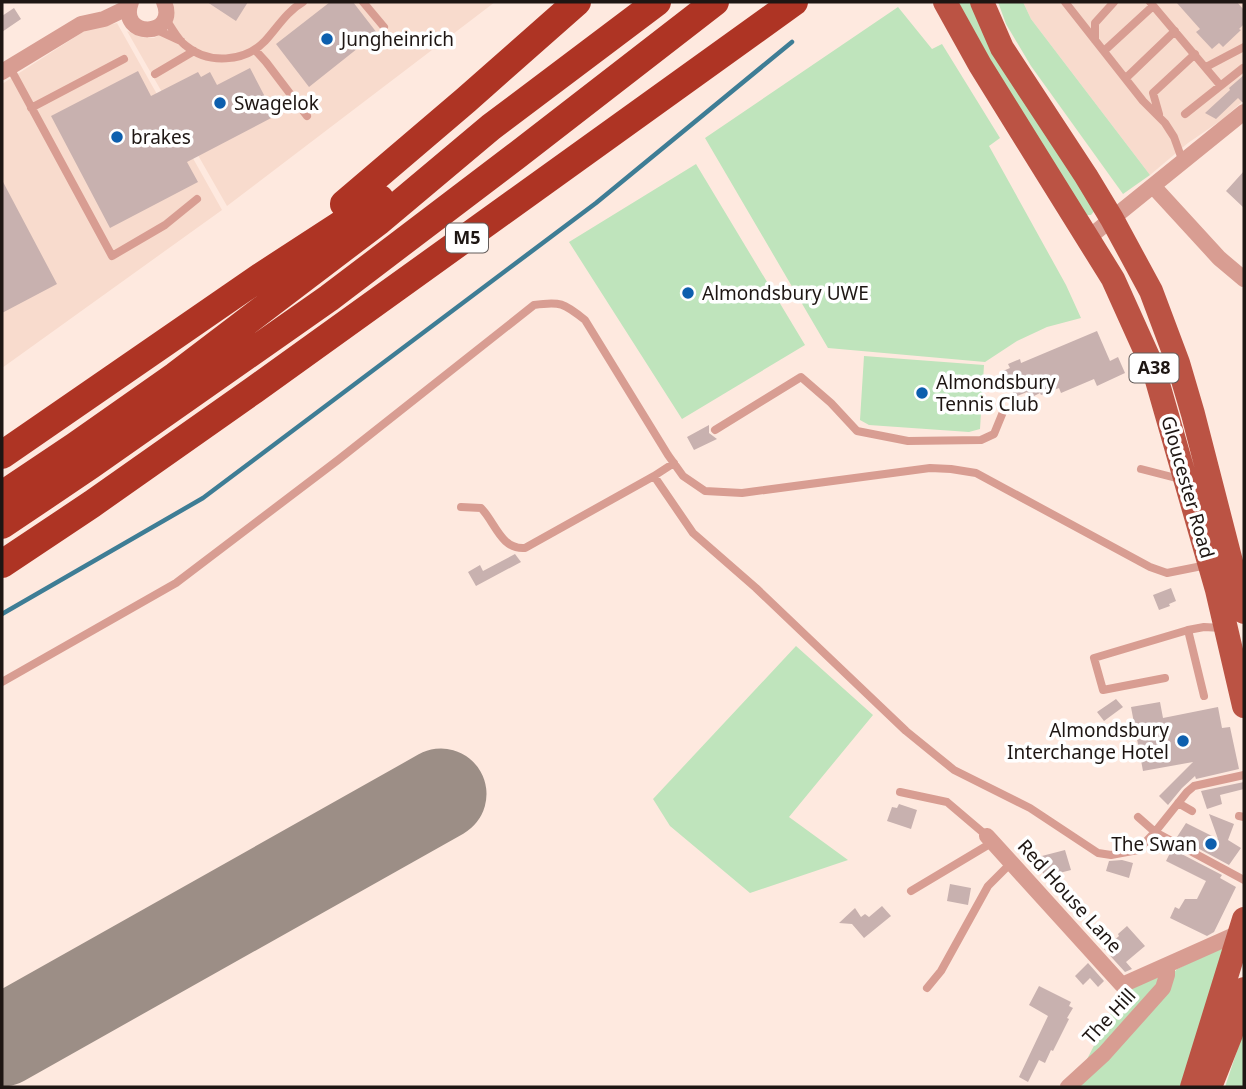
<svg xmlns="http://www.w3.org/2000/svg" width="1246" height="1089" font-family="'Noto Sans',sans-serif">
<rect width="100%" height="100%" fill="#fee9df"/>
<!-- built -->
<path fill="#f8dbcd" d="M172,2H495L227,206L127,31L141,37L154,38L169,30Z
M1023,2H1244V100L1223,119L1188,143L1150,175L1031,19Z
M117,23L222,210L2,368V84L86,30Z"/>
<!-- green -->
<path fill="#bfe4bc" d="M957,2H973L1095,210L1091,215H1084L1076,209Z
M998,2H1023L1031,19L1150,175L1123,194L1031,66L1006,24Z
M898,7L932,49L942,44L1000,138L989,146L1066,285L1081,318L1047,327L1017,341L985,362L828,348L705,138Z
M696,164L805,345L682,419L569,242Z
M864,356L984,365L980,429L969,432L869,425L860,420Z
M796,646L873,715L789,817L848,860L750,893L670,826L653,799Z
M1225,946L1181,1087H1077L1177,969Z
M1149,977L1159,978L1162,984L1085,1063L1124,988Z
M1244,1030V1087H1225Z"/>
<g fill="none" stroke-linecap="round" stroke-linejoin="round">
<!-- stream -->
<path stroke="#3e7d95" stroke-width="4.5" d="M2,614L203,498L596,203L792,42"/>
<!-- runway -->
<path stroke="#9c8e86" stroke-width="91" d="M2,1041L441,794"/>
</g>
<!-- building -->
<path fill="#c8b1af" d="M207,2H248L236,21Z
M330,2H353L377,33L309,87L276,44Z
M1176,2H1237L1244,10V24L1239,29L1241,30L1223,47L1219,43L1212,49L1196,32L1200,29Z
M14,8L21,19L2,32V16Z
M250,68L275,116L187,162L198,182L110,228L51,116L138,71L151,96L198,72L201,77L210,72L217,85Z
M1244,75V102H1242L1238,98L1216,119L1205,113L1230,90L1229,88Z
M1244,171V208L1226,191Z
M2,180L57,284L2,313Z
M1097,331L1110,361L1118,357L1125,373L1097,386L1094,379L1061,393L1059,388L1041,395L1040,393L1030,398L1027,392L1015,397L1003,371L1010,368L1008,364L1020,359L1021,363Z
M709,425V433L717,439L694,450L687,437Z
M515,554L521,562L476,586L468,572L480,565L483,571Z
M1171,588L1176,601L1169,604L1170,606L1159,610L1153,595Z
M1116,699L1123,707L1104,721L1097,712Z
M1160,702L1163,718L1218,707L1222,728L1230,727L1239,769L1196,779L1195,776L1182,788L1168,805L1159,796L1193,762L1143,771L1131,707Z
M1244,782V789L1220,795L1222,804L1207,809L1201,791Z
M899,804L917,810L911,829L887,821L892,807L897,808Z
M1209,814L1234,824L1228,840L1241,848L1229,865L1177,837L1186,823L1218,839Z
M1172,849L1222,875L1220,878L1236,887L1214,932L1207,936L1170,918L1175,907L1179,909L1185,899H1197L1206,881L1166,861Z
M1065,850L1071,870L1044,877L1038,857Z
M1122,860L1133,863L1129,878L1106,871L1109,861Z
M950,884L971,888L968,905L947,901Z
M882,906L891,916L864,938L852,924L839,923L855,908L861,917L865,914L869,917Z
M1127,926L1145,946L1126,962L1132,969L1125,972L1104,949L1119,936L1118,934Z
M1088,963L1104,981L1098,987L1090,978L1083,985L1075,976Z
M1039,986L1071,1002L1069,1006L1073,1008L1067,1018L1069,1019L1053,1051L1051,1050L1045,1063L1039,1060L1028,1082L1019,1077L1048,1016L1029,1005Z"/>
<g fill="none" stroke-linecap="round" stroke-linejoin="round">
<!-- service -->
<path stroke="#d89d92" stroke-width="8" d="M363,2L384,27
M1065,2L1143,101L1165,123L1174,137L1183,162
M1150,2L1220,85
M165,19C172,27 177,39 185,45C208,65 245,62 265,41C277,28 287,11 303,2
M155,29L181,41
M1095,40V23L1114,2
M255,50L266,62L307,116
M1104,51L1153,6
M9,66L112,256L165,225L197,199
M1206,67L1244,47
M155,74L194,51
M1126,78L1175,31
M31,108L124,59
M1159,114L1153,93L1195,54
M1185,114L1243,68
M715,430L801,377L831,403L857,431L908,441L981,440L994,434L1003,412
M1141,469L1180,479
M654,476L693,533L756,588L906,731L954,770L1030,808L1098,853L1111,855L1138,850L1155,832L1138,817
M461,507L481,508C495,522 501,550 525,548L654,476L674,463
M1165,678L1103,690L1094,658L1188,630
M2,682L176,583L338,460L534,305C560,301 564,303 585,320L668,455L683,476L705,491L742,493L930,468L951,469L976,473L1150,567L1167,573L1207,565
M1204,696L1188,630L1204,627L1222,628
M1244,775L1194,786L1187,792L1155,832L1244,880
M900,792L947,802L987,836
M1178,803L1192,811
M1239,816L1244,817
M911,891L993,842
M927,988L941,971L988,886L1012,862"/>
<!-- minor -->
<path stroke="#d89d92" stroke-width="16" d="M131,2C117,39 179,38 164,2
M2,72L81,24L104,19L129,7
M1153,186L1219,258L1244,279
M1087,239L1244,112
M987,836L1122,985L1241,932
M1068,1087L1104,1054L1163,988L1167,975V966"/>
<!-- primary -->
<path stroke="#bb5344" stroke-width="24" d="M945,2L980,65L1113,279L1154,370L1217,590L1244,706
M982,2L1002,48L1086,176L1112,219L1151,291L1178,363L1193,414L1244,612
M1192,1087L1244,919
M1210,1087L1231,1034L1244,989"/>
<!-- motorway -->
<path stroke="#ae3424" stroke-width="28" d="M344,204L466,100L577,2
M2,455L260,277L380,199
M2,495L75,446L175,376L379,221L491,127L657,2
M2,525L91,465L329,298L516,156L715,2
M2,564L92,504L254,390L794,2"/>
</g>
<!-- markers -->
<g fill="#0d5fae" stroke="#fff" stroke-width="2.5">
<circle cx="327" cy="39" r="7"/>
<circle cx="220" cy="103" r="7"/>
<circle cx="117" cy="137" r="7"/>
<circle cx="688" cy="293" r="7"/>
<circle cx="922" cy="393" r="7"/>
<circle cx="1183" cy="741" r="7"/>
<circle cx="1211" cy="844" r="7"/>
</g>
<g text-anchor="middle" stroke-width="7" stroke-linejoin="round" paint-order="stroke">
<!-- shield labels -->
<g fill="#fff" stroke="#625c5a" stroke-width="2">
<rect x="446" y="223.5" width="42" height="29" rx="5"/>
<rect x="1129.5" y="353.5" width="49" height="29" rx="5"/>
</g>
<g font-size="18" font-weight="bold" fill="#1e1613">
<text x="467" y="244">M5</text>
<text x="1154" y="374">A38</text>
</g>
<!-- poi labels -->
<g font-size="19" fill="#1e1613" stroke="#fff" text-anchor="start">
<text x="341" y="46">Jungheinrich</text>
<text x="234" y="110">Swagelok</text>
<text x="131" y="144">brakes</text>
<text x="702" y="300">Almondsbury UWE</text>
<text x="936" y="389">Almondsbury<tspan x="936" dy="22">Tennis Club</tspan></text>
<text x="1169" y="737" text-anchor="end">Almondsbury<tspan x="1169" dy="22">Interchange Hotel</tspan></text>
<text x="1197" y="851" text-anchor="end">The Swan</text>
</g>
<!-- street labels -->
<g font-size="19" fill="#1e1613" stroke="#fff">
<text transform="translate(1188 487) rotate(74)" y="7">Gloucester Road</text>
<text transform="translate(1070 896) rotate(48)" y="7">Red House Lane</text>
<text transform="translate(1109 1016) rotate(-47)" y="7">The Hill</text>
</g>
</g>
<!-- border -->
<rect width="1246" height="1089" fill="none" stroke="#1e1613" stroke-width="7"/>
</svg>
